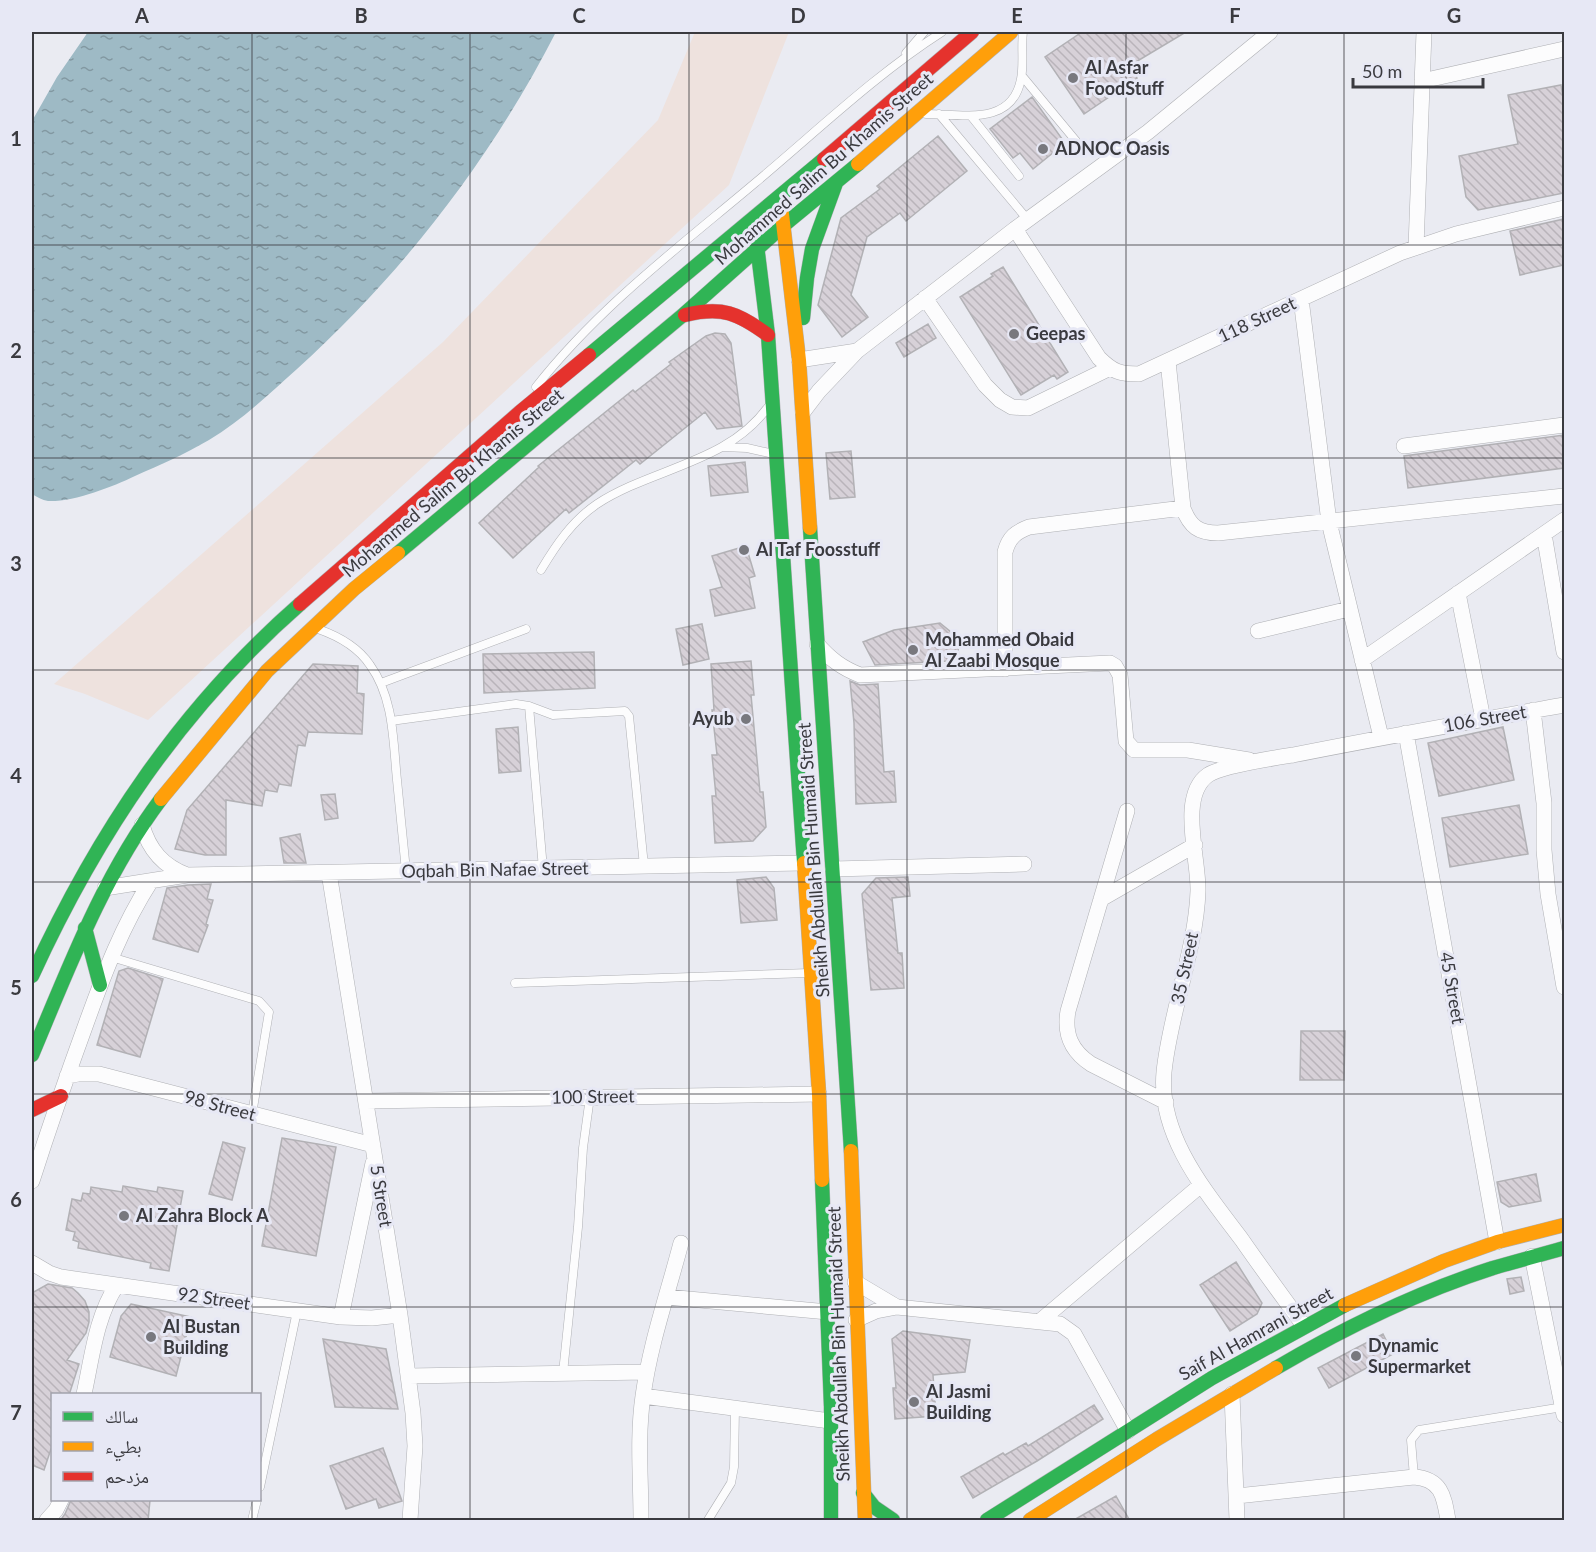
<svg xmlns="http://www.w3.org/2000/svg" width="1596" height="1552" font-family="Lato,'Noto Naskh Arabic',sans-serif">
<defs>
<pattern id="water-ripples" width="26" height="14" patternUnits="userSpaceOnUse" patternTransform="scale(1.5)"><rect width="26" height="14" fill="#9ebac5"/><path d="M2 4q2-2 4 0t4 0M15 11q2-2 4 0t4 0" fill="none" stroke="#8298a1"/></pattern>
<pattern id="building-back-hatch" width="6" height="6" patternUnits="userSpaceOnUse" patternTransform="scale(1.5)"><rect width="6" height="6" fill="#d7d1d8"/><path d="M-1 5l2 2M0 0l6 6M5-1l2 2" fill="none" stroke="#b9b4ba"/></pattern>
</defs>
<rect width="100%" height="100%" fill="#eaebf2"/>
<!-- industrial -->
<path fill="#eee2de" d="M695,32H789L729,185L148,720L85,694L54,684L443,342L658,120Z"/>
<!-- water -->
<path fill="url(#water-ripples)" d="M88,32H556C491,159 403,273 297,369C269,394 241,421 209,440C185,454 160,465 135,476C112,487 74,502 48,501C42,500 37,497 32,494V121L57,77Z"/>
<!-- building -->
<path fill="url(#building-back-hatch)" stroke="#b2b1b5" stroke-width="1.5" d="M1082,32H1186L1129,66L1137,78L1084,114L1045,57Z
M1561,85L1564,103V193L1478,210L1466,197L1459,156L1518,144L1508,95Z
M1032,97L1065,143L1033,169L1020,153L1013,158L990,129Z
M938,136L967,171L906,221L900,213L867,237L851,295L868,317L842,337L818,305L841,218L880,189L877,186Z
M1564,219V265L1520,275L1510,231Z
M1003,267L1068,372L1057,379L1054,375L1021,395L960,297L993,276L991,274Z
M928,324L936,338L904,357L896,343Z
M715,333L725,334L731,343L742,426L717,429L705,412L640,464L636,460L569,513L566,509L513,558L479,523L539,467L538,466L633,390L635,392L671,364L669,362L706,336Z
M1564,435V468L1408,488L1404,456Z
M851,451L855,497L830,499L826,453Z
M745,462L748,492L711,496L708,466Z
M746,546L755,576L749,578L755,608L715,616L710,590L722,587L712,556Z
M940,623L957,637L959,658L948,661L875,665L863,642L894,630Z
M702,624L709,659L683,665L676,629Z
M594,652L595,688L484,693L483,654Z
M751,661L754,695H751L760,792H763L766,827L753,841L715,843L712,796H716L712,755H717L712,710H714L711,664Z
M313,664L358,666L357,693L364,694L362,734L308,732L305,746L298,745L291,786L279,784L277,792L265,790L262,806L226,800V855H205L175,849L187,810Z
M850,681L860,685L878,684L884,772L894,771L896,802L856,804L854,723Z
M518,727L521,771L499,773L496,729Z
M1503,727L1514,780L1439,796L1428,743Z
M335,794L338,818L325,820L321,795Z
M1519,805L1528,854L1450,867L1442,818Z
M300,834L306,863H284L280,838Z
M766,877L774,888L777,920L741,923L737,880Z
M908,877L910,896L892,898L898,953H902L904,988L871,990L862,894L876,878Z
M211,884L207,899L213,900L206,924L208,925L198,952L153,939L167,888L188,885Z
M128,968L163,979L140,1057L97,1045L119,971Z
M1301,1031H1345L1344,1080H1300Z
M282,1138L336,1147L316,1256L262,1246Z
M223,1142L245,1148L232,1200L209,1194Z
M1536,1174L1541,1201L1509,1207L1501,1202L1497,1182Z
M123,1186L157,1192L158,1187L183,1191L169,1271L150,1268L151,1263L78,1248L79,1242L73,1240L75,1232L66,1230L72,1199L81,1201L83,1193L90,1194L91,1187L122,1192Z
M1236,1262L1262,1303L1257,1314L1230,1331L1200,1285Z
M1521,1277L1524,1291L1510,1294L1507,1279Z
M48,1284L72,1288L78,1293L85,1301L89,1312V1322L86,1333L67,1360L79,1364L69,1395H52V1446L44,1470L32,1465V1293Z
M131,1304L191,1317L176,1376L110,1357L121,1316Z
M903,1331L970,1340L965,1372L933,1375L936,1416L895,1419L893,1388H896L892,1339Z
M1383,1334L1393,1354L1329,1388L1318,1368Z
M323,1339L386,1349L398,1409L335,1407Z
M1094,1405L1103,1419L1037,1461L973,1498L961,1477L1003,1453L1005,1455L1026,1443L1028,1446Z
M383,1448L402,1501L379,1508L376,1499L346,1509L330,1466Z
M1116,1496L1130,1521H1072Z
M71,1500H150L148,1521H60L65,1514Z"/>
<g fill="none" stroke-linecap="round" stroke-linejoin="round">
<defs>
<path id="lane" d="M906,53L924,32
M1022,76L1076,141
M926,114C961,114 1012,127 1021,79C1024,64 1021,47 1023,32
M939,114L1028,220
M971,116L1019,176
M536,387C598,308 679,247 755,183C816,132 875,75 942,32
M722,447L747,448L774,454
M541,570C556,545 572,521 597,504C652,468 728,463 768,407
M318,629C338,636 358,647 370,665C394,698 393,741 397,780C400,810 403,841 406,871
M381,683L526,629
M529,706L543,869
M391,721L516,704L529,706L553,715L625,711L629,716L644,866
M111,957L259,1001L269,1012L252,1114
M515,983L809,973
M563,1373L578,1227L583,1148L590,1097
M1414,1477L1411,1440L1419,1430L1563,1407
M260,1487L297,1311
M252,1520L257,1500
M708,1520L731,1483L734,1467L735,1408"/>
<path id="street" d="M1422,81L1564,49
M1015,229L1099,358C1113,372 1120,374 1139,374L1400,253L1456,234L1564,208
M1416,247L1424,32
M925,298L985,385L1000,400L1012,407L1028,408L1110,368
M1301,299L1329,522L1381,737
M799,360L857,351
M1168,361L1183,508C1190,527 1199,533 1218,533L1564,496
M803,412L819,391L857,351L1015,229L1148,132L1270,32
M1404,446L1564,425
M1544,534L1564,652
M1458,593L1483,719
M1258,631L1349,609
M817,644C830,659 842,668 860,675L1110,663L1115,666L1120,675L1126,741L1134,750H1188L1249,760
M1362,660L1564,520
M1005,669V552C1009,537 1016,532 1029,527L1183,508
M1533,710L1544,803V850L1548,894L1564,987
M1406,733L1497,1242
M1127,811L1068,1011C1064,1034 1071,1051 1091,1064L1166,1102
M142,825C149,850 163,866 187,875
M833,869L1024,864
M329,873L400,1315L413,1413L415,1446L410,1520
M105,888L187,875L803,863
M1101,899L1195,845
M67,1076L78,1074H99L373,1145
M366,1101L819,1094
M32,1181C49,1128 67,1076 86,1024C104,974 122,926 151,881
M1532,1256L1564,1415
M32,1263L49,1273L61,1277L341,1317L372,1318L400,1315
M855,1282L897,1307
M667,1297L828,1312
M341,1317L373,1163
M856,1320L876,1311L897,1307L1060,1324L1074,1334L1128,1431
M1039,1322L1201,1185
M1304,1326C1283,1297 1262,1269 1242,1240C1206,1192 1158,1136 1164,1072C1170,1012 1196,950 1198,891C1199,859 1178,796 1208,775C1221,766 1274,758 1293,755C1383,737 1474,721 1564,705
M409,1376L647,1372
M84,1394C92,1358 96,1316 117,1285
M1232,1394L1237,1520
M643,1396L830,1421
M1237,1496L1414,1477C1442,1479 1444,1497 1448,1520
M47,1520L56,1510L61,1500
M641,1520C641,1479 637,1437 643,1396C650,1344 668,1293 681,1243"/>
<path id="fast" d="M756,237L768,335L804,863
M803,318L807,278L812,249L836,183
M589,355L824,159
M810,528L851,1151
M398,553L683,315L784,225L858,164
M85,928L100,985
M32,976C97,834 181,708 300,604
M32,1055C69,967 103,876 161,799
M822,1180L831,1407V1520
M1276,1368C1344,1328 1418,1292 1493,1268C1517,1261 1540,1255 1564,1248
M863,1493L874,1507L893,1520
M987,1520L1212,1378L1345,1305"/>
<path id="slow" d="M858,164L1011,32
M782,214L799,360L810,528
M161,799L267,671L354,589L398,553
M804,863L819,1094L822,1180
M851,1151L865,1520
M1345,1305L1444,1261L1497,1242L1564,1225
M1030,1520L1157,1439L1276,1368"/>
<path id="jam" d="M824,159L972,32
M685,315C722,306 738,313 768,335
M300,604L520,412L589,355
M32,1110L61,1096"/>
</defs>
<!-- lane casing -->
<use href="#lane" stroke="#afb0b4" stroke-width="9"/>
<!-- street casing -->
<use href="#street" stroke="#afb0b4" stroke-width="16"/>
<!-- fast casing -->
<use href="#fast" stroke="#afb0b4" stroke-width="15"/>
<!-- slow casing -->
<use href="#slow" stroke="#afb0b4" stroke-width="15"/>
<!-- jam casing -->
<use href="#jam" stroke="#afb0b4" stroke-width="15"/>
<!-- lane -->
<use href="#lane" stroke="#fcfcfd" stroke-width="8"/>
<!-- street -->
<use href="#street" stroke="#fcfcfd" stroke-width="15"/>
<!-- fast -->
<use href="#fast" stroke="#30b455" stroke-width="14"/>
<!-- slow -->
<use href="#slow" stroke="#ff9f0a" stroke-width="14"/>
<!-- jam -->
<use href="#jam" stroke="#e5322d" stroke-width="14"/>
</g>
<!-- grid -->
<path fill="none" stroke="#3a3a3f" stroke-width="1.5" stroke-opacity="0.55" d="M252,32V1394M470,32V1520M689,32V1520M907,32V1520M1126,32V1520M1344,32V1520M32,245H1564M32,458H1564M32,670H1564M32,882H1564M32,1094H1564M32,1307H1564M252,1500V1520"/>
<!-- markers -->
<g fill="#78787e" stroke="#e7e8f5" stroke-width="2">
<circle cx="1073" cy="78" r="6"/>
<circle cx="1043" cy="149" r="6"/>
<circle cx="1014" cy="334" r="6"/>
<circle cx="744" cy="550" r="6"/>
<circle cx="913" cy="650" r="6"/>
<circle cx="746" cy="719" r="6"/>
<circle cx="124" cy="1216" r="6"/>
<circle cx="151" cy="1337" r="6"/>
<circle cx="1356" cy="1356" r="6"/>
<circle cx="914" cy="1402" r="6"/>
</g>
<g text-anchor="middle" stroke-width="6" stroke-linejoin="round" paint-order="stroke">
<!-- poi labels -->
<g font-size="18" font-weight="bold" fill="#3a3a3f" stroke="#e7e8f5" text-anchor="start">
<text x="1085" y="74">Al Asfar<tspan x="1085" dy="21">FoodStuff</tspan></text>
<text x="1055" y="155">ADNOC Oasis</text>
<text x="1026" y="340">Geepas</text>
<text x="756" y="556">Al Taf Foosstuff</text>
<text x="925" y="646">Mohammed Obaid<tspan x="925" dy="21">Al Zaabi Mosque</tspan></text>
<text x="734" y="725" text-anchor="end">Ayub</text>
<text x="136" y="1222">Al Zahra Block A</text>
<text x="163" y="1333">Al Bustan<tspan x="163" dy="21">Building</tspan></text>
<text x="1368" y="1352">Dynamic<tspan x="1368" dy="21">Supermarket</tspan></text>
<text x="926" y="1398">Al Jasmi<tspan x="926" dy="21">Building</tspan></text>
</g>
<!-- street labels -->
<g font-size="18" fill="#3a3a3f" stroke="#e7e8f5">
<text transform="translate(824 169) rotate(-41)" y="6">Mohammed Salim Bu Khamis Street</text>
<text transform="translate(1257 320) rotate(-25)" y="6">118 Street</text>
<text transform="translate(453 483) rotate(-40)" y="6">Mohammed Salim Bu Khamis Street</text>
<text transform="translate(1485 719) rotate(-10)" y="6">106 Street</text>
<text transform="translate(814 860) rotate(-94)" y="6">Sheikh Abdullah Bin Humaid Street</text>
<text transform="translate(495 870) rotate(-1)" y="6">Oqbah Bin Nafae Street</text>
<text transform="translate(1185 968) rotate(-78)" y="6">35 Street</text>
<text transform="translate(1452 988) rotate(80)" y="6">45 Street</text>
<text transform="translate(593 1097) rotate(-1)" y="6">100 Street</text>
<text transform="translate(220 1106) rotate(15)" y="6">98 Street</text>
<text transform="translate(381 1196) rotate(81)" y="6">5 Street</text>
<text transform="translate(214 1299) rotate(8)" y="6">92 Street</text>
<text transform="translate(1256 1334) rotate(-29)" y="6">Saif Al Hamrani Street</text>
<text transform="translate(839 1344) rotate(-92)" y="6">Sheikh Abdullah Bin Humaid Street</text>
</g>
</g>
<!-- border -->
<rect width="1596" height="1552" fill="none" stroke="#e7e8f5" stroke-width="66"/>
<!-- legend -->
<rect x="51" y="1393" width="210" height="108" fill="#e7e8f5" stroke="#a2a2ac" stroke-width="1.5"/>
<rect x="63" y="1412" width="30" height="9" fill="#30b455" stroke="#a2a2ac" stroke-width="1.5"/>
<text x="105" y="1423" font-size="18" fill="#3a3a3f">سالك</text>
<rect x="63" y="1442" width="30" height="9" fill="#ff9f0a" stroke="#a2a2ac" stroke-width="1.5"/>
<text x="105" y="1453" font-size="18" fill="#3a3a3f">بطيء</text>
<rect x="63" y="1472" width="30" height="9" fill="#e5322d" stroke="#a2a2ac" stroke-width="1.5"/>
<text x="105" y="1483" font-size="18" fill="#3a3a3f">مزدحم</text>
<!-- scale -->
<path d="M1353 78v9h130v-9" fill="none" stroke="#3a3a3f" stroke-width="3"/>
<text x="1362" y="78" font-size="18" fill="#3a3a3f" stroke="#e7e8f5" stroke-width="4.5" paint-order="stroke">50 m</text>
<rect x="33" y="33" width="1530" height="1486" fill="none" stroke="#3a3a3f" stroke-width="2"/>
<g font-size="20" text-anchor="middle" font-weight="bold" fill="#3a3a3f">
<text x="142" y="23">A</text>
<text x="361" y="23">B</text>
<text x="579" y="23">C</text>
<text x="798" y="23">D</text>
<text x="1017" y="23">E</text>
<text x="1235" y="23">F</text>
<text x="1454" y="23">G</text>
<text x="16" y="146">1</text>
<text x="16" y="358">2</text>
<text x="16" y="571">3</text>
<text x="16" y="783">4</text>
<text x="16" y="995">5</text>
<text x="16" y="1207">6</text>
<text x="16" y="1420">7</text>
</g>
</svg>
